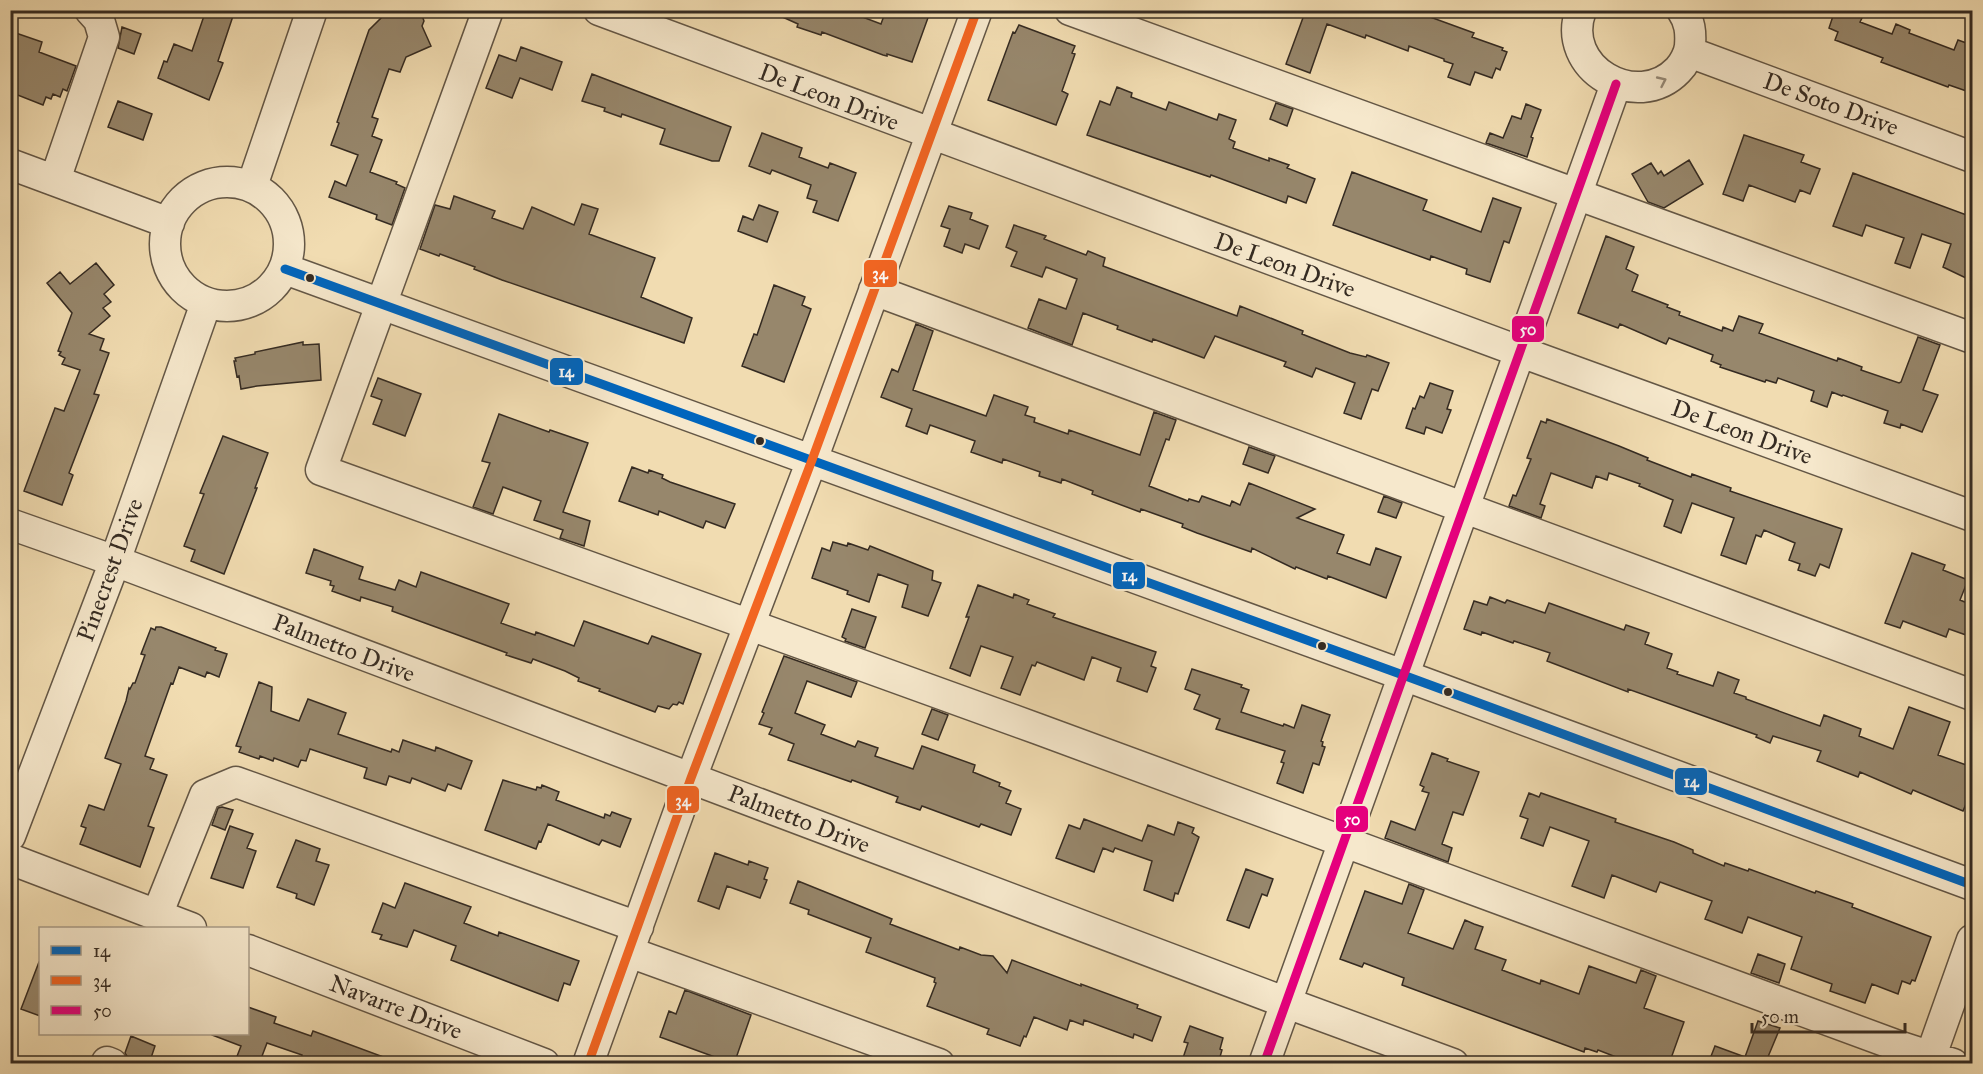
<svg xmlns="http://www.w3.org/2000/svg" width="1983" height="1074" font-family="'IM FELL Great Primer',serif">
<rect width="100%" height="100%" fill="#f1dcb1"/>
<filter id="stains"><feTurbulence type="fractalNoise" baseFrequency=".00333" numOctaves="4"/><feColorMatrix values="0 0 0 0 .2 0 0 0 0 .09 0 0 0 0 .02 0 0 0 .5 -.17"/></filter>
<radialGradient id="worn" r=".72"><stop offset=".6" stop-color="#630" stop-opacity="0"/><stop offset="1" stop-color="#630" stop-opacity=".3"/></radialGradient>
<!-- building -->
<path fill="#97876c" stroke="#352b22" stroke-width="1.5" d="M206,10H235L218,61L223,63L209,100L158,78L164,61L167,62L174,44L192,51Z
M384,10H420L424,21L422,26L431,46L406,57L400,72L389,69L372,117L378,119L372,136L382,140L370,172L397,182L396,184L405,188L392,225L376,219L377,215L329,197L335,181L346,186L358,155L331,145L339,123L337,122L369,30L382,17Z
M767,10H844L881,24L886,10H916L929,15L912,62L887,54V56L883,55L822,32L821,35L797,27L798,24Z
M1296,10H1411L1474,33L1472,37L1503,48L1502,50L1507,52L1500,70L1496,68L1492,78L1475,72L1470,85L1448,77L1453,64L1444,61V59L1409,46L1408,51L1366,35L1365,38L1327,24L1310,73L1286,64L1304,15Z
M1835,10H1860L1858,16L1862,18L1860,22L1892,34L1896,24L1910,30L1909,33L1954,50L1958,40L1972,45V93L1949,85L1948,87L1881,62L1883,58L1835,40L1838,32L1829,28Z
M1019,25L1075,46L1072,53L1075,54L1062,91L1068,94L1056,125L988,100L1013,32L1015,33Z
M122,27L141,34L134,54L118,48Z
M10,31L42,42L39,52L76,66L67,91L63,89L60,97L53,94L51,99L46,97L43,105L10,92Z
M521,47L562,62L552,90L520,78L512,98L486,88L499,55L516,61Z
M592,74L731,127L719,161H712L660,144L665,129L622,114L621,117L604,111L605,108L582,101Z
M1117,87L1132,93L1131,97L1166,110L1169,102L1217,120L1219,114L1236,120L1229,139L1235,142L1233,148L1269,161V158L1289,165L1287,168L1315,179L1306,203L1288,196L1286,203L1211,175L1210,177L1087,135L1100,101L1110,105Z
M118,101L152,114L143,140L108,127Z
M1276,103L1293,109L1287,126L1270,119Z
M1526,104L1541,110L1531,137L1533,138L1527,157L1486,143L1490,133L1503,138L1512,116L1521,119Z
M762,133L802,148L799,157L828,168L830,163L856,173L838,221L813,212L817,201L807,198L811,185L772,170L770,174L749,166Z
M1744,135L1804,155L1801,162L1820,169L1810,194L1800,190L1795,202L1749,185L1743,201L1723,194Z
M1689,160L1703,184L1664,208L1648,202L1632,174L1651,163L1658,174L1661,171L1664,176Z
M1352,172L1427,200L1423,210L1481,232L1493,198L1521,208L1509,243L1504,241L1490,282L1466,274L1467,269L1431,256L1430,260L1333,225Z
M1853,173L1972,217V278L1969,277L1968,279L1943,267L1951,244L1922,234L1910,268L1895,263L1904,238L1866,225L1862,236L1833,226Z
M454,196L495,211L492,218L523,229L532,207L574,225L582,204L598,209L589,234L655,258L641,297L692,318L684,343L502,280L474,269L475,267L440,254L439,256L420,249L435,205L450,209Z
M759,205L778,212L767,242L738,231L743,216L753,220Z
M949,206L972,213L970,219L988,226L979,249L965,244L962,253L944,246L950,229L941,226Z
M1014,225L1046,236L1044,239L1086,255L1088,251L1105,258L1103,266L1237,316L1240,306L1303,331L1302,334L1350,353L1366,357L1367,355L1389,363L1378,391L1372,389L1361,419L1344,413L1355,383L1316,368L1312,377L1284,366L1286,362L1215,336L1204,358L1153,339L1152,342L1117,329L1118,326L1083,313L1072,345L1028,328L1039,299L1066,309L1077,279L1046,267L1042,277L1011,266L1017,252L1006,247Z
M1606,236L1634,247L1626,269L1638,275L1632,291L1668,305L1667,307L1680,312L1679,315L1722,331L1723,327L1733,331L1739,316L1763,324L1759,333L1837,361L1838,358L1862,367L1861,370L1899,383L1901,382L1918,337L1940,345L1923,390L1938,395L1922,432L1901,424L1900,428L1884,423L1888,411L1843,395L1842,396L1832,392L1827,407L1811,401L1814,391L1778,378L1776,383L1766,380L1765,382L1720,367L1721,365L1711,361L1713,355L1669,338L1666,344L1620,324L1618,328L1578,313Z
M96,263L114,285L104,294L111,302L103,308L110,316L89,334L104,339L100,350L109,353L94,394L99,395L69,473L73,475L62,505L24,491L55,408L64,411L80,370L62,364L65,358L59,355L61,352L58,351L72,313L47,283L60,272L70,284Z
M774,285L805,297L802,305L811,309L784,382L742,366L754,334L757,335Z
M916,324L933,331L913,390L986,416L994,395L1028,407L1025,415L1035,418L1034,422L1068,434L1069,430L1140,455L1154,412L1176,420L1169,440L1166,439L1149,486L1188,501L1189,499L1199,502L1202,496L1230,506L1232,501L1240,505L1249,483L1315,509L1297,518L1344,535L1337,553L1370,565L1376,548L1401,557L1386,598L1328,576L1327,579L1296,567L1295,569L1252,548L1251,552L1197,533L1182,527L1183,524L1141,509L1140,512L1092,494L1093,491L1062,479L1061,483L1039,476L1040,472L1003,459L1002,463L971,452L975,441L930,425L927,434L906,426L912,409L881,397L892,369L898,372Z
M303,342V345L319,344L321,380L257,386L241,389L239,376L237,377L234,361H236L235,358L255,354V352Z
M378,378L421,394L405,436L373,424L382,400L371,396Z
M1430,383L1453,391L1447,409L1451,410L1442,433L1426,427L1424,434L1406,428L1413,408L1415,409L1420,396L1424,398Z
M499,414L549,432L550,430L588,443L563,512L590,521L584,546L560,538L563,530L534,520L541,501L503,487L493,514L473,507L490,463L482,461Z
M1547,419L1619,446L1648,458L1647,460L1691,477L1692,474L1731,488L1730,491L1842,529L1829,568L1820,564L1815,576L1798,570L1800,564L1789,560L1795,543L1764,530L1761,537L1756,535L1746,564L1721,555L1734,518L1692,503L1681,533L1664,526L1673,500L1639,486L1640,484L1609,473L1607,480L1596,476L1592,488L1551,473L1540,504L1545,506L1541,518L1509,506L1513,495L1516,496L1531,459L1527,458L1541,421L1546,423Z
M223,436L268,453L255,488H257L224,574L191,561L195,550L184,546L204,494L200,493Z
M1249,447L1275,456L1268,473L1243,464Z
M632,467L648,473L649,470L663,475L662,478L670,482L735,504L725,528L706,521L703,528L659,511L658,515L619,501Z
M1384,496L1402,503L1396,518L1378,512Z
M833,542L847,546L848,543L868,550L870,546L933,571L932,580L941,583L928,616L902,607L908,585L878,574L869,602L847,594L848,591L812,578L822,548L830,551Z
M314,549L363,567L359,579L395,590L399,580L416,587L421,572L509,604L501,623L535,635L536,632L574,646L584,621L648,644L652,636L701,654L683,704L679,702L677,705L673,704L669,709L658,706L655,712L599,691L600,689L578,681L579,678L565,671L533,659L531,663L506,655L507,653L392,611L393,607L361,597L360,601L332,591L334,586L330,585L331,581L306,573Z
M1912,553L1945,565L1943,570L1968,580L1960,600L1972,605V617L1966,635L1949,629L1946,637L1903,621L1900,628L1885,623Z
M978,585L1013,598L1014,594L1029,600L1027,604L1055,614L1053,617L1156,652L1151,666L1156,668L1147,692L1117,681L1121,668L1092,657L1084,680L1037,662L1035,666L1032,665L1020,695L1001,688L1013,657L981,646L970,676L950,668L969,617H966Z
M1490,597L1505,603L1507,600L1545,613L1549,603L1624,630L1626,625L1649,633L1645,644L1672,654L1667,668L1678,672L1677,674L1713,686L1718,672L1739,680L1734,693L1746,697V699L1820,726L1824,715L1861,729L1859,736L1893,749L1909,707L1950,722L1938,755L1972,767V807L1966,804L1963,811L1913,790L1911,794L1860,772L1858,777L1817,761L1821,751L1773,736L1770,743L1756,737L1757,735L1718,721L1628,689V692L1547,661L1550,653L1514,641L1513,643L1482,632L1481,635L1464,629L1474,601L1487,605Z
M852,609L876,617L865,648L845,641L846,639L842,637Z
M156,627H161L216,648L215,650L227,654L219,677L207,672L205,677L179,667L173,684L171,683L145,756L154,759L150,769L167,775L148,826L154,828L140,867L80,844L86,828L81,826L89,805L104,810L121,764L105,758L126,701L129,688L130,689L133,683H135L145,655L141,654L151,628L155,630Z
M784,656L857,682L851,697L807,681L795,713L825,725L821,734L855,747L858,741L878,748L875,756L913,769L922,746L975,765L973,772L1000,783L999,786L1011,791L1006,803L1021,809L1011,835L981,824L979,827L922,806L920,810L896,802L898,797L852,780L851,782L788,760L794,744L769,734L772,728L759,724L764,713L762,712Z
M1192,669L1242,685L1241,687L1249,690L1241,712L1283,726L1284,724L1294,728L1302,705L1330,715L1321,741L1323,742L1322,746L1325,747L1319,765L1313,763L1303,793L1277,783L1284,763L1281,762L1285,751L1216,729L1220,719L1194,709L1200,695L1185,689Z
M259,682L272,687L271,711L299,721L308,699L346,713L338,734L391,752L392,749L399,752L403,740L435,751L436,747L472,761L461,789L448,784L445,791L412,778L410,783L389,776L386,785L364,778L367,768L310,749L306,761L301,760L298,767L274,758L273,761L260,756L259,759L239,752L241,747L236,746Z
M932,709L948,715L938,740L922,734Z
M1432,753L1448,759L1447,761L1479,772L1463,815L1453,812L1442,844L1452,848L1448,862L1385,838L1391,821L1415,830L1429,793L1422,791L1424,787L1420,785Z
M503,780L536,790L537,787L541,788L542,785L559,792L556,800L604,818L605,814L610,816L612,812L631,819L620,847L602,840L599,845L548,824L541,842L539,841L536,849L485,830Z
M1529,793L1539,797L1541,793L1616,819L1615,822L1674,842L1693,850V853L1724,866L1725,863L1748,871L1749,869L1815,893L1816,891L1853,904L1852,907L1931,937L1915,981L1912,980L1910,984L1902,981L1898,994L1872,984L1865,1003L1830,991L1832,984L1791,969L1802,937L1748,917L1742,933L1705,919L1712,901L1660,882L1656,892L1612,875L1604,898L1572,886L1589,841L1550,827L1543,846L1521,838L1528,819L1520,816Z
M222,807L233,810L225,830L212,825L218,808Z
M1084,819L1142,841L1148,825L1174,835L1178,822L1194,828L1192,833L1199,837L1178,894L1175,893L1173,901L1144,890L1152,861L1115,848L1113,852L1103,848L1094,872L1056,858L1069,825L1080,829Z
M230,826L253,834L247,848L256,851L243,888L211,878Z
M296,840L320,849L316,861L329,865L314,905L296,898L297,894L277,887Z
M715,853L748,865L749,861L768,868L764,879L767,880L760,898L727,886L719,909L698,901Z
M1246,869L1273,879L1267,896L1262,894L1249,928L1227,920Z
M798,881L892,919L890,924L959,950L960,947L981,955L993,956L1007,973L1012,960L1081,986V984L1138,1005L1137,1008L1161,1017L1152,1041L1134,1034L1133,1038L1084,1020L1083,1025L1070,1020L1067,1030L1034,1017L1026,1037L1024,1036L1020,1046L987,1034L989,1029L927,1006L936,983L934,982L935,978L866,952L871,938L808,914L809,910L790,903Z
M405,883L471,907L464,923L498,936L499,932L579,961L570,985L564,983L558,1001L451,960L456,946L414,930L407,947L380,939L382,935L372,932L383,903L395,908Z
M1409,884L1424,890L1408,933L1453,949L1465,920L1474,924L1483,927L1475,949L1506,960L1502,970L1540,984L1541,980L1579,994L1589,966L1636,983L1641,970L1656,976L1644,1008L1684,1022L1669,1064H1634L1598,1050L1597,1052L1585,1048L1584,1052L1402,985L1404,978L1364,963L1362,967L1340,959L1365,891L1402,904Z
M1758,954L1785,964L1779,983L1751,973Z
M39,962H40V1016L21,1009Z
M685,990L751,1015L734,1064L660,1037L669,1011L676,1014Z
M248,1007L276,1017L274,1023L311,1036L313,1031L397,1062V1064H299L302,1055L267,1043L259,1064H234L241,1046L212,1035V1034H248Z
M1758,1021L1780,1028L1765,1064H1708L1715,1046L1745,1057Z
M1190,1026L1223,1038L1220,1049L1222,1050L1218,1064H1181L1188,1043L1184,1042Z
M131,1036L155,1046L149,1064H142L128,1058L125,1053Z"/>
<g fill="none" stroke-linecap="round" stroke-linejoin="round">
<defs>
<path id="minor" d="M488,10L321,470L1038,729L1901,1047L1953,1064
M599,10L1521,352L1972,516
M1070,10L1972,338
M1581,10C1559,68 1637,113 1678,70C1684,64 1689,54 1690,46C1691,32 1690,22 1682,10
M1689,52L1972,157
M10,164L169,223
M55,180L104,37L99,20L90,10
M165 244a62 62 0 1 1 124 0a62 62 0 1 1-124 0Z
M252,186L312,10
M285,269L1403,675L1972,885
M874,290L1972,695
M10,524L115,561L1287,1003L1453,1064
M10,836L115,561L206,303
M10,859L191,928
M157,915L205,795L236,782L638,927
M248,950L544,1064
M629,952L939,1064
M107,1062L112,1064
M588,1064L691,778L812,460L977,10
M1264,1064L1616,84
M1928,1064L1972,940"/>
</defs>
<!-- minor casing -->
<use href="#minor" stroke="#645746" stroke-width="33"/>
<!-- minor -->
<use href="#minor" stroke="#f6e8cc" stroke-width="30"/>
<defs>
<path id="bus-1" d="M285,269L1403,675L1972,885"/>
<path id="bus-2" d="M588,1064L691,778L812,460L977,10"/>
<path id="bus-3" d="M1264,1064L1616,84"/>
</defs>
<!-- bus-1 casing -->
<use href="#bus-1" stroke="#f6e8cc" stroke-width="14"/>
<!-- bus-2 casing -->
<use href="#bus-2" stroke="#f6e8cc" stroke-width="14"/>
<!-- bus-3 casing -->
<use href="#bus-3" stroke="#f6e8cc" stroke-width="14"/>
<!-- bus-1 -->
<use href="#bus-1" stroke="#0065bd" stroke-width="9"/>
<!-- bus-2 -->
<use href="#bus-2" stroke="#f26522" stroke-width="9"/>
<!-- bus-3 -->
<use href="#bus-3" stroke="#e5007d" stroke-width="9"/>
</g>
<!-- one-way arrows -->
<defs><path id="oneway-chevron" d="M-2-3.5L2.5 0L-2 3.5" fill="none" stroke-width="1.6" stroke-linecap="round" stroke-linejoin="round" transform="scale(1.5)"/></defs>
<use stroke="#968a77" href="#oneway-chevron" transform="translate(1662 81) rotate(-25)"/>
<!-- markers -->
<g fill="#352b22" stroke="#f6e8cc" stroke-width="2">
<circle cx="310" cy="278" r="5"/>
<circle cx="760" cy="441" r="5"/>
<circle cx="1322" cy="646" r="5"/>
<circle cx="1448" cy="692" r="5"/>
</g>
<g text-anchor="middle" stroke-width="5" stroke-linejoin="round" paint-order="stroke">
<!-- street labels -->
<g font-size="24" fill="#352b22" stroke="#f6e8cc">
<text transform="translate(829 97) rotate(21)" y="8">De Leon Drive</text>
<text transform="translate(1831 104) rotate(20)" y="8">De Soto Drive</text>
<text transform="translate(1285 265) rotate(20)" y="8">De Leon Drive</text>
<text transform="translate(1742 432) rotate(20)" y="8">De Leon Drive</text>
<text transform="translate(110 570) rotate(-70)" y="8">Pinecrest Drive</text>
<text transform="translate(344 648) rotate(21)" y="8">Palmetto Drive</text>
<text transform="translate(799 819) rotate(21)" y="8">Palmetto Drive</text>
<text transform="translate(396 1007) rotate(21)" y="8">Navarre Drive</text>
</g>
</g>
<g stroke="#f6e8cc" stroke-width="2">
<rect x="863" y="259" width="35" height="29" rx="6" fill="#f26522"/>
<rect x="1511" y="315" width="34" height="28" rx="6" fill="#e5007d"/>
<rect x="549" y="357" width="35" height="29" rx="6" fill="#0065bd"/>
<rect x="1112" y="561" width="34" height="29" rx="6" fill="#0065bd"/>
<rect x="1674" y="767" width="34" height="29" rx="6" fill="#0065bd"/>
<rect x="666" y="785" width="34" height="29" rx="6" fill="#f26522"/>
<rect x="1335" y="805" width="34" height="28" rx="6" fill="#e5007d"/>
</g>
<g font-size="16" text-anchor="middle" font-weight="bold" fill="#fff">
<text x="880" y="279">34</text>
<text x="1528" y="335">50</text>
<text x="566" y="377">14</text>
<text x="1129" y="581">14</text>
<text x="1691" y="787">14</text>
<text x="683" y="806">34</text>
<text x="1352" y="825">50</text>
</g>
<!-- margin -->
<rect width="1983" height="1074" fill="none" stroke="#f1dcb1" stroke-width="36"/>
<rect x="12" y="12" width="1959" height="1050" fill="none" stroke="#352b22" stroke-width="3"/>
<rect x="18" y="18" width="1947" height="1038" fill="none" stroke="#352b22" stroke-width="1.5"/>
<!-- legend -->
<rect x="39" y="927" width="210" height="108" fill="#f6e8cc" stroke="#a99c88" stroke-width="1.5"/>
<rect x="51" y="946" width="30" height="9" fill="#0065bd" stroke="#a99c88" stroke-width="1.5"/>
<text x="93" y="957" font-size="18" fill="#352b22">14</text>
<rect x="51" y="976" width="30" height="9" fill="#f26522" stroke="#a99c88" stroke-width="1.5"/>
<text x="93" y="987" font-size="18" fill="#352b22">34</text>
<rect x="51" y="1006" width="30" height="9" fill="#e5007d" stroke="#a99c88" stroke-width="1.5"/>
<text x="93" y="1017" font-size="18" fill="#352b22">50</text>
<!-- scale -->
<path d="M1752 1023v9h153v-9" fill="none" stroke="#352b22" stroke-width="3"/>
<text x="1761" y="1023" font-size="18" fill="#352b22" stroke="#f6e8cc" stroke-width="4.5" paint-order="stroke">50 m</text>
<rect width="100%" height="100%" filter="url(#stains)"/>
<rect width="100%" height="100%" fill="url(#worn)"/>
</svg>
